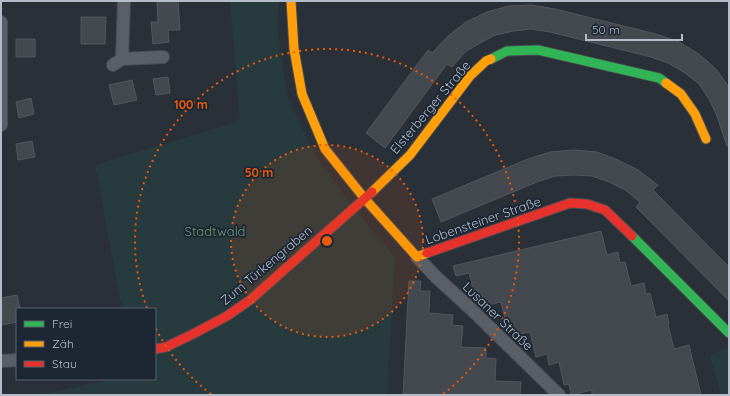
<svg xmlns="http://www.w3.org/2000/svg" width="730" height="396" font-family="Quicksand,sans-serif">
<rect width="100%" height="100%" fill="#2a3038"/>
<!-- green -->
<path fill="#273a3e" d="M230,1H279L277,29L288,98L316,156L347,199L395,258L387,395H39L113,379H155V309H122L95,165L240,121Z
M726,348L729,351V395H721L710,356Z"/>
<!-- building -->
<path fill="#444950" stroke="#52575f" d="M157,1H178L180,30H168L169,42L153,44L151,22H158Z
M532,5L555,9L656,34L679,42L699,54L716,69L729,87V146H727L717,116L709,99L699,84L685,73L668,63L651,57L550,32L531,29L514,31L495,35L466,51L452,67L447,64L385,148L366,133L428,50L432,53L448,36L466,22L487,12L509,6Z
M81,17H106L105,44H81Z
M16,39H35V57H16Z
M168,77L170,93L156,95L153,79Z
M132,80L137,100L114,105L109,85Z
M31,98L34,114L19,118L16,102Z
M32,141L35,157L18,160L16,144Z
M574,150L597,152L618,160L638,170L658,185L653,190L729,267V301L636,207L640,202L625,190L609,182L592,176L575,175L555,176L537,182L441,222L432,199L528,159L550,152Z
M601,231L607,255L618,252L620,263L625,262L631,286L644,283L646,294L650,293L656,317L667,314L669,324L668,325L674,349L689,345L701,395H592V390L571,395L569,384L564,385L559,362L549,365L547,354L536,357L530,332L515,335L513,325L507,327L501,302L484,306L482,295L475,297L469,273L456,276L453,266Z
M409,281H421L420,291H430L429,313L453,315L452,325L463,326L461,347L486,348V358L496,359L495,381L521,382L520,395H403Z
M17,295L20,309H17V322L1,325V298Z"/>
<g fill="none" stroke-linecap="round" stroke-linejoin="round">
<defs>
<path id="street" d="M1,22V125
M122,59L124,1
M113,65L122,59L163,57
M417,257L436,277L471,309L559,395
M1,361L17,360"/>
<path id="fast" d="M491,59L507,51L538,50L659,78L666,83
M632,236L729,333"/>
<path id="slow" d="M291,1L294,49L302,94L325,149L365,199L417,257L427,253
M666,83L681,94L695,114L706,139
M372,192L410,155L470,76L486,61L491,59"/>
<path id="jam" d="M427,253L570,203L587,204L605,210L632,236
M155,349L166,347L193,334L227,316L250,300L372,192"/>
</defs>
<!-- street casing -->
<use href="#street" stroke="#484c53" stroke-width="14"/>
<!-- fast casing -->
<use href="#fast" stroke="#484c53" stroke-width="11"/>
<!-- slow casing -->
<use href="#slow" stroke="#484c53" stroke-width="11"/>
<!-- jam casing -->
<use href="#jam" stroke="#484c53" stroke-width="11"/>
<!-- street -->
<use href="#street" stroke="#5a5e66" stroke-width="12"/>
<!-- fast -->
<use href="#fast" stroke="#30b455" stroke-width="9"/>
<!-- slow -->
<use href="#slow" stroke="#ff9f0a" stroke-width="9"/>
<!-- jam -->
<use href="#jam" stroke="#e5322d" stroke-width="9"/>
</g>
<!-- distance rings -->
<circle cx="327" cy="241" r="96" fill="#e8590c" fill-opacity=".12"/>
<g fill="none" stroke="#e8590c" stroke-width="2" stroke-dasharray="2 4">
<circle cx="327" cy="241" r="96"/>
<path d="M211 394A192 192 0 0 1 155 327M147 308A192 192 0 1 1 443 394"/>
</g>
<g text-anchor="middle" stroke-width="3.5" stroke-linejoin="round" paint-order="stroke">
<!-- street labels -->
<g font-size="13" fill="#b4bcc9" stroke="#1d2633">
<text transform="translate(430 107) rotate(-50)" y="5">Elsterberger Straße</text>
<text transform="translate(483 220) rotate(-19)" y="5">Lobensteiner Straße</text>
<text transform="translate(266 265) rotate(-40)" y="5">Zum Türkengraben</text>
<text transform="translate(498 316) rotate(44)" y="5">Lusaner Straße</text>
</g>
<!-- park labels -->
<g font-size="13" fill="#6b9a76" stroke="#1d2633">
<text x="215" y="236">Stadtwald</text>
</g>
</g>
<circle cx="327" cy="241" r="6" fill="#e8590c" stroke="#1d2633" stroke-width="2"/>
<g font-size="12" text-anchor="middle" font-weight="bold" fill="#e8590c" stroke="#1d2633" stroke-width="3.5" stroke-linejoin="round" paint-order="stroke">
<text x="191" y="109">100 m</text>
<text x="259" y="177">50 m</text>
</g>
<!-- border -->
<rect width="730" height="396" fill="none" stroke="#b4bcc9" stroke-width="4"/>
<!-- legend -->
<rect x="16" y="308" width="140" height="72" fill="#1d2633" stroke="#59626f"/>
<rect x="24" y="321" width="20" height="6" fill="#30b455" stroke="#59626f"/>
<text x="52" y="328" font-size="12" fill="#b4bcc9">Frei</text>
<rect x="24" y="341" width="20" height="6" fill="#ff9f0a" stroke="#59626f"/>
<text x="52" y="348" font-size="12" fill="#b4bcc9">Zäh</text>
<rect x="24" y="361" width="20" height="6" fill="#e5322d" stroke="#59626f"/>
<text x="52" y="368" font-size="12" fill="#b4bcc9">Stau</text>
<!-- scale -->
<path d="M586 34v6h96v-6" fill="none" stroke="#b4bcc9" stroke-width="2"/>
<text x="592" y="34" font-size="12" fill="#b4bcc9" stroke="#1d2633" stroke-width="3" paint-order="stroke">50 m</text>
</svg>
